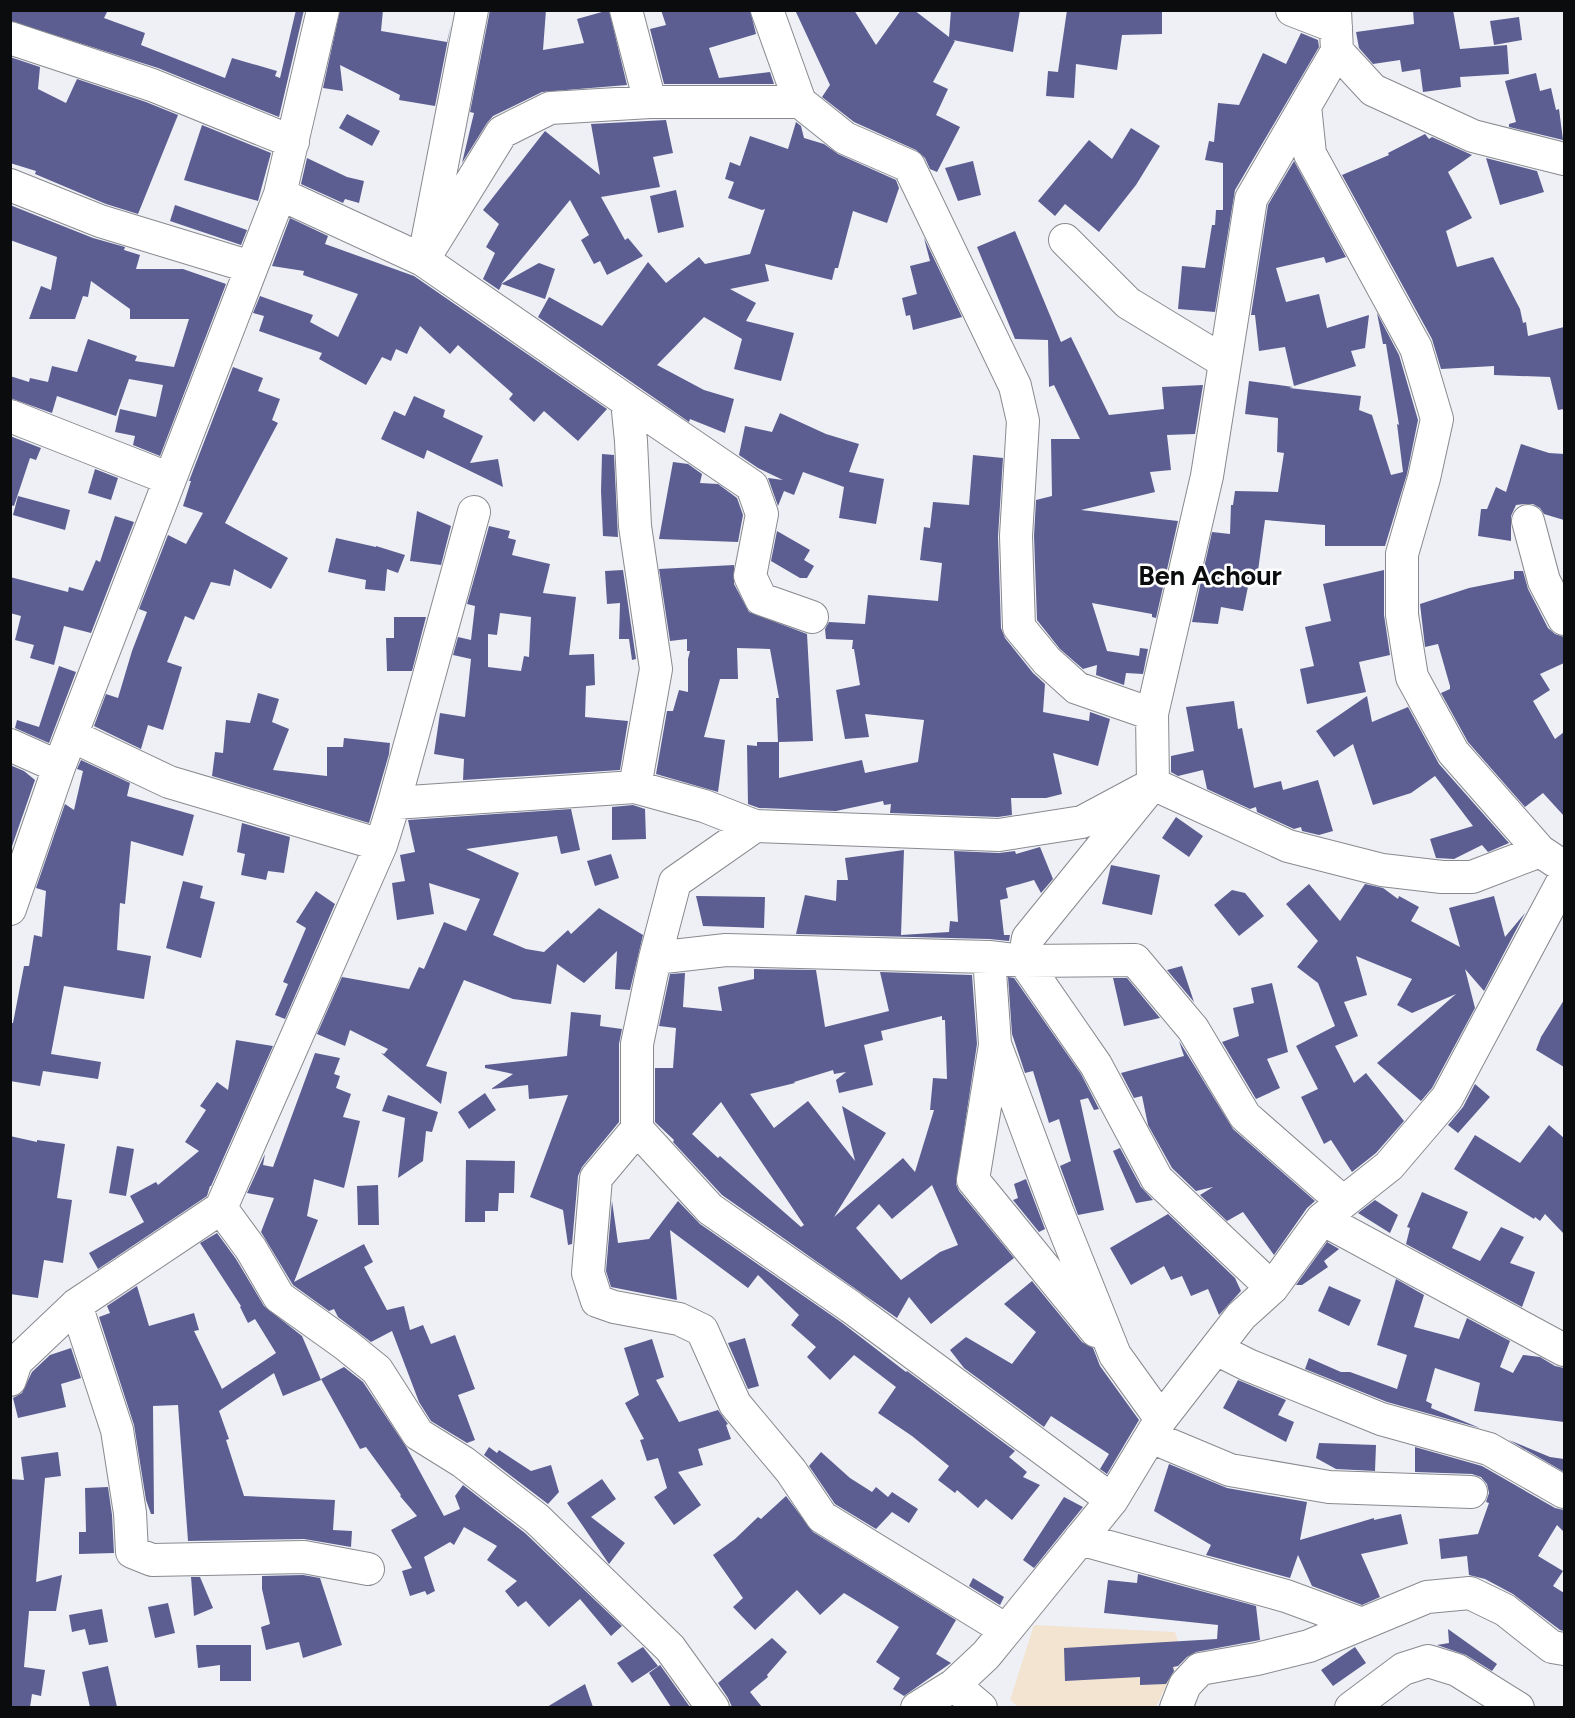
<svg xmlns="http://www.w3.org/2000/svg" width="1575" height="1718" font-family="Figtree,sans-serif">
<rect width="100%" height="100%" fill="#eef0f5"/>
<!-- education -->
<path fill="#f2e4d1" d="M1034,1625L1175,1632L1182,1654L1156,1707L1020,1708L1010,1700Z"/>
<!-- building -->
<path fill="#5c5e92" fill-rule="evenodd" d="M10,10H108L104,18L145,33L141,45L225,78L232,58L277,71L275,76L280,78L296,10H304L279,117L158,68L10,21Z
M340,10H383L381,31L447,42L451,24L435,106L399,100L400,95L340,65L343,91L323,88Z
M490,10H546L543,50L584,43L577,19L609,10L627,85L542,92L493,116L487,123L462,163L474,113L470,112Z
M661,10H750L756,34L709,48L719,78L770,72L774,84H664L650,29L666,25Z
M795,10H854L876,45L901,10H914L949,37L951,10H1020L1013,52L953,40L955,41L933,82L948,89L936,115L960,127L937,172L930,169L925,158L916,150L854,122L822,97L830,85Z
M1067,10H1162V34L1122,35L1117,70L1076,64L1074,98L1046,96L1048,71L1058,72Z
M1413,10H1453L1460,49L1507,45L1509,74L1460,77L1461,87L1423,92L1420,69L1402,72L1400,60L1373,64L1359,48L1356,32L1414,24Z
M1519,17L1522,40L1494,45L1490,21Z
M1301,33L1318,40L1319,47L1235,190L1215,312L1178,309L1182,266L1205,268L1212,225H1215L1216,210H1223V163L1205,160L1209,141L1214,142L1218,103L1239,105L1263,53L1286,64Z
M10,57L40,67L38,89L66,103L77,79L146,102L178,115L138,214L106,204L35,174L36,171L10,163Z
M1536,73L1540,91L1551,88L1556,110L1559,109L1563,140L1509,127V124L1516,122L1505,81Z
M347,114L380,131L372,146L339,128Z
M666,120L673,153L653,157L660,187L601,197L625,240L628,238L643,256L607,275L600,261L594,264L581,240L589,235L570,200L501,284L539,263L555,269L545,299L502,284L499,290L483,279L495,253L486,247L499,224L483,210L545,131L600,175L591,124Z
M796,122L801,126L804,138L824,144L838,154L896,180L899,188L887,223L853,211L838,268H835L832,280L765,264L769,281L730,289L756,303L746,321L794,333L781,381L734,369L742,339L704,317L657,365L704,390L734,399L725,433L690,419L689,422L538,317L549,297L602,326L648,262L666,283L699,257L705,264L750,254L765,209L762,210L728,198L734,182L725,179L730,162L740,166L750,136L788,149Z
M202,125L271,153L258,201L184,180Z
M1131,128L1160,146L1136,185L1099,232L1065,204L1055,216L1038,201L1089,140L1112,159Z
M1425,134L1429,139L1432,137L1472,155L1448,172L1472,218L1446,231L1457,267L1493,257L1520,309L1523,323L1526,322L1528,336L1564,327V409L1558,410L1550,377L1494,375V366L1441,369L1432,339L1342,175L1389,155L1388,153Z
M307,158L347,177L364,181L359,203L345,199L343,203L301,184Z
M1486,158L1537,171L1544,192L1500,205Z
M973,161L981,195L958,201L945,168Z
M1294,161L1346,257L1326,263L1324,257L1276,268L1286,302L1319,294L1327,328L1369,315L1365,348L1351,351L1356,366L1294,386L1285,347L1259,351L1255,315H1251L1268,205Z
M676,190L684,227L658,233L650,196Z
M10,205L93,238L125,247L124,250L140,255L136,269H183L226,284L160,456L133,445L135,436L115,432L120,409L156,417L163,385L129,379L116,416L57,396L52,413L10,398V376L29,382L30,378L48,382L52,366L77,372L88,339L137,356L135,361L174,367L189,319H130V309L91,281L88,297L83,296L75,319H29L41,286L51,290L57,257L10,240Z
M175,205L247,230L241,245L170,221Z
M290,218L328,236L325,244L414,276L607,409L578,441L544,411L534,422L509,399L513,394L458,345L450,354L420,326L407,354L396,349L391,361L382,357L366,385L319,359L322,353L259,331L264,316L253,313L260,296L313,315L310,322L338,337L358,294L303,275L304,271L272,266Z
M1015,231L1061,342L1071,337L1109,415L1164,409L1162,387L1203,385L1195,434L1167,435L1171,470L1150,472L1155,492L1081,510L1178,521L1156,618L1152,617V614L1092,603L1107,651L1139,656L1140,648L1148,649L1143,674L1126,673L1124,685L1096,675L1097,665L1083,669L1060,649L1037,620L1034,536L1036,500L1052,496L1051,439H1080L1054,385L1049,387L1048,340L1015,339L977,247Z
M924,238L962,317L913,330L910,315L906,316L902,298L917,294L910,266L930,261Z
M1377,313L1399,355L1418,420L1407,474L1385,546H1325V525L1265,520L1257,578L1250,577L1243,611L1221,607L1218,624L1192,622L1212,532L1230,534L1231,505H1233L1235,491L1278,492L1284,453L1277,452L1278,418L1245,414L1249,381L1293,387L1289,388L1361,396L1359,410L1372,415L1391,475L1403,472L1397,424L1399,425L1386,344H1383Z
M233,367L263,378L258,391L280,399L272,420L278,423L225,523L288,558L271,589L234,569L230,586L211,582L194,620L185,616L167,662L182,667L163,730L148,725L141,749L94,726L106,694L118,698L132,651L147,612L139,609L168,535L186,544L203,513L183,506L191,481H189Z
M414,396L445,410L443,417L483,436L470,463L498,459L503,487L427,450L424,459L381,439L394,411L405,416Z
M780,413L826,434L859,444L849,472L884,479L876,524L839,518L844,487L803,472L794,495L784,491L778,506L768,478L783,480L758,468L739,455L745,426L772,432Z
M10,436L41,448L36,460L30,458L14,506L10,505Z
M1521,444L1549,453L1564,454V520L1544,514L1540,508L1533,504H1524L1516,505L1511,516V541L1478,536L1481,509H1487L1496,487L1506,492Z
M602,454L614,455L618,537L603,536L601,491Z
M973,455L1003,458L998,537L1001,628L1005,638L1033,673L1045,684L1043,712L1089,721L1090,712L1110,719L1098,766L1053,753L1062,794L1046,798H1011L1012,815L998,817L890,813L891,804L884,805L883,801L836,811L759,808L748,804L747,745L757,746V742H778L776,698H779L770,649L737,648L738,679H720L704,737L725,740L718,792L656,774L667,711H673L679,690L688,692V659L690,651H687V639L670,641L659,569L734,565V584L749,612L807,634L813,741L779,742V778L862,760L865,773L918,762L924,720L865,714L869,737L845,739L836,690L860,685L854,649H852L853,640L826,639L825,629L829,622L865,624L868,595L938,601L942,563L920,560L924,527L930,528L933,502L969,505Z
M673,462L688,464L702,474L700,483L718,484L737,498L743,515L738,542L659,539Z
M95,469L118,478L111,500L88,493Z
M18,496L70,510L65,530L13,515Z
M417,511L451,526L441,565L410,561Z
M115,516L134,522L91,633L64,626L54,665L30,658L34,645L15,640L21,616L10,613V577L68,592L69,587L83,591L96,560L100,562Z
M489,526L510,531L508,538L516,540L512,555L550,564L543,593L576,597L569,655L594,654L595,685L586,686L585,717L628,721L620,770L463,780L464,759L434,754L440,713L465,717L471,659L453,655L458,637L471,640L475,606L467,604ZM500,613L531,617L529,657L524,656L521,671L488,667V634L497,635Z
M777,531L810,550L804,560L814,566L807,578H800L771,561Z
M336,538L376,547V546L405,555L398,573L387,569L385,591L365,589L366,580L328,572Z
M623,570L636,659L632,660L629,639H619L620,603L607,604L605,571Z
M1384,570V615L1390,655L1359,662L1366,692L1307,704L1300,669L1314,666L1305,627L1331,621L1323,584Z
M1514,571H1523L1528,589L1548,628L1555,634L1564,637V663L1540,674L1550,690L1533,701L1555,739L1564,732V816L1543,793L1525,807L1468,742L1441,693L1450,689V686L1438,644L1425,647L1420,604L1469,588L1514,579Z
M394,617H426L412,671H387L386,638H394Z
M59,666L76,672L49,743L15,728L17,720L39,727Z
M258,693L279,699L272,722L289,729L273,770L327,776V747H343L344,738L390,743L389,754L369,823L212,776L215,752L223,753L226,720L250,723Z
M1367,696L1372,722L1408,707L1439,764L1509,843L1488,852L1482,845L1454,859L1436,858L1430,839L1473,826L1435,776L1411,793L1373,805L1353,744L1334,757L1316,731Z
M1234,701L1238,729L1242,728L1254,788L1281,781L1283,790L1318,780L1333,831L1319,835L1302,831L1301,827L1294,829L1257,812L1256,807L1250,809L1207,789L1203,770L1178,776L1171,772V756L1194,751L1186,707Z
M81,760L130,783L127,796L194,815L183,856L131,841L125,904L120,903L117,950L151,956L144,999L64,986L51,1054L101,1062L98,1079L43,1071L40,1086L10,1081V1023H13L24,966H29L34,935L42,937L46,891L36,888L65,804L74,810L83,771L77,769Z
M10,765L24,771L35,780L10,852Z
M633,805L645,809L646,839L612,840V807Z
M571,809L580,850L561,854L557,836L466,849L519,873L493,935L526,949L544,952L568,930L571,934L599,908L643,935L630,990L615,989L617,951L584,983L557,964L551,1004L513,999L464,980L426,1066L447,1072L441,1104L381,1053L384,1054L388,1049L350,1030L345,1046L317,1034L342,977L409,989L419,967L424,969L444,922L466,931L480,899L429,883L434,914L397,920L392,883L405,881L400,855L415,852L408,820Z
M1176,817L1203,836L1189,857L1162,838Z
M242,823L290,837L284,873L268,871L266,880L241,875L245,854L237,852Z
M1040,847L1053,879L1041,893L1034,880L1006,888L1008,898L1000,900L1004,935H1010L1009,941L989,939L796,934L805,895L836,901L837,880H848L845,858L904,850L901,935L949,932L950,921L958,922L954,851L999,853L1015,851L1016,854Z
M611,854L619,878L595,886L587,861Z
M1111,865L1160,875L1152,915L1102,904Z
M183,881L203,886L200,898L215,902L201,958L166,948Z
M1309,884L1340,921L1365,884L1383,888L1398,899L1399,896L1419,907L1411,921L1460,947L1449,908L1494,896L1505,937L1525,913L1484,991L1465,969L1475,1008L1432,1088L1421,1101L1377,1063L1456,994L1412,1013L1397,1005L1412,979L1356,956L1367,995L1344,1002L1358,1036L1335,1046L1354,1083L1366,1073L1404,1121L1376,1153L1352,1172L1331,1140L1324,1144L1301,1097L1318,1089L1296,1046L1335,1026L1318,983L1297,967L1318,941L1286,904Z
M1232,890L1245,893L1264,916L1239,936L1214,905Z
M316,891L335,904L285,1019L275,1015L288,984L283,982L306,928L296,922Z
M696,896L765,897L764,928L703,926Z
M1182,966L1194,1002L1167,970Z
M754,969L816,970L825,1027L889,1011L880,972L972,975L977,1044L956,1184L959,1191L1014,1258L931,1324L909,1297L897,1318L722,1195L673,1142L674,1140L655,1122V1068H673L676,1028L659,1026L670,974L685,973L683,1007L722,1011L718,987L754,979ZM942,1016V1020H945L947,1079L933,1078L930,1110H934L915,1172L903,1158L834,1217L886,1133L842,1106L855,1161L808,1101L774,1128L750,1094L795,1083L794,1082L833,1070L834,1074L846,1072L836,1080L839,1093L873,1085L864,1045L883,1040L881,1031ZM721,1102L804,1225L801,1227L720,1156L718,1158L692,1134ZM932,1185L958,1245L940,1252L901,1280L856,1228L879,1204L892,1219Z
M1008,977L1014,978L1081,1074L1099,1109L1094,1110L1088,1098L1080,1100L1104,1210L1078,1215L1060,1166L1071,1161L1059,1119L1049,1123L1033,1071L1025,1073L1012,1034Z
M1113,978H1127L1160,1018L1124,1026Z
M1272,983L1288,1052L1267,1059L1280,1088L1256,1099L1222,1042L1239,1036L1233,1008L1254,1003L1251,988Z
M1564,1000V1067L1536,1050L1541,1037Z
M571,1012L601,1015L600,1026L622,1029L619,1044V1122L582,1167L578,1176L572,1244L568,1245L563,1210L530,1197L568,1095L529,1099L528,1085L491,1089L513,1074L485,1068V1065L567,1056Z
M236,1040L273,1046L211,1186H210L207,1196L98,1269L89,1253L144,1222L130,1196L156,1182L158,1185L199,1151L185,1142L206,1110L200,1106L217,1082L228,1090Z
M1179,1041L1233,1129L1315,1201L1307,1208L1274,1255L1243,1212L1227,1221L1200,1195L1213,1187L1196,1191L1172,1168L1148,1125L1142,1096L1134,1098L1121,1073L1184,1056Z
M315,1053L340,1058L334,1074L340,1076L336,1088L351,1094L343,1117L360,1121L344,1188L314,1179L307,1216L318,1220L294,1282L364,1244L373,1262L364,1267L387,1310L404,1306L410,1330L423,1325L431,1344L455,1335L475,1389L458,1395L475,1440L467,1443L431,1421L419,1402L392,1331L371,1342L338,1317L334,1309L329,1311L293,1285L261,1232L274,1198L247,1193L265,1154L263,1165L273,1167Z
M1475,1084L1490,1097L1458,1133L1448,1125L1463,1107Z
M485,1093L496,1110L469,1129L458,1112Z
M388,1095L438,1112L432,1132L426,1131L423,1161L398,1178L405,1118L382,1111Z
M1549,1125L1564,1138V1234L1545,1214L1540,1221L1535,1217L1534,1219L1454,1169L1475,1135L1520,1163Z
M10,1136L37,1142V1140L65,1144L57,1198L72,1200L63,1263L44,1260L38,1298L10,1294Z
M117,1146L134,1149L126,1196L109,1193Z
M1120,1148L1141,1187L1153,1200L1136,1203L1113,1151Z
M466,1160L515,1161L514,1193H499L498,1211H485V1222H465Z
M1026,1179L1045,1229L1039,1232L1013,1200L1018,1198L1014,1184Z
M378,1185L379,1225H358L357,1186Z
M1422,1192L1468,1212L1452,1248L1480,1261L1501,1227L1524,1237L1510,1263L1535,1272L1522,1307L1406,1244L1410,1228L1407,1227Z
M1375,1200L1398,1215L1390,1233L1358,1213Z
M612,1201L618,1243L649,1239L678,1201L700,1224L841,1322L906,1372L907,1371L1015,1451L1009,1457L1027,1472L1023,1477L1040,1485L1012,1520L986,1499L978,1508L957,1490L955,1493L938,1480L949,1466L912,1436L878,1413L896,1387L854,1355L830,1380L807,1357L816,1347L791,1325L799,1315L758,1275L748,1288L670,1230L677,1300L611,1287L606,1271Z
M1168,1214L1235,1278L1241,1291L1219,1315L1208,1289L1191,1296L1182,1276L1171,1280L1164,1266L1131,1285L1110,1248Z
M217,1233L236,1259L264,1306L302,1336L321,1380L283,1396L274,1373L219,1411L229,1439L226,1440L244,1496L335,1500L333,1530L352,1531L351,1547L304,1539L188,1541L178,1405L153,1406L154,1514H151L146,1500L134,1425L99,1317L110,1313L107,1306L137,1286L149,1326L194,1313L199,1330L194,1331L222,1389L276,1353L255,1319L248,1323L240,1307L241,1306L200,1243Z
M1327,1242L1339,1249L1324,1261L1328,1267L1302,1285H1296Z
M1396,1279L1424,1295L1414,1327L1459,1339L1467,1318L1510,1341L1500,1367L1513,1373L1523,1355L1540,1357L1555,1366L1564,1368V1422L1474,1411L1480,1383L1435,1368L1426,1401L1432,1404L1431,1408L1480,1428L1387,1402L1305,1369L1309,1358L1341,1372H1350L1397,1389L1407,1355L1377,1345Z
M1032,1281L1082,1342L1093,1348L1100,1366L1139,1420L1107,1474L1100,1469L1109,1454L1051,1416L1044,1427L964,1368L950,1350L966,1337L1012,1364L1036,1332L1004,1304Z
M1329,1286L1361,1300L1349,1326L1318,1311Z
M745,1338L759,1386L748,1389L728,1343Z
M652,1339L664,1377L656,1380L679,1422L718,1410L728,1424L726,1425L731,1439L698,1449L703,1465L678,1472L701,1505L674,1525L654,1497L667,1488L658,1458L647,1461L640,1440L644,1439L625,1403L639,1395L624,1348Z
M71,1348L81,1378L61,1384L66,1407L18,1418L13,1398L22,1393L32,1372L50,1355Z
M344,1367L363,1382L407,1448L444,1516L460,1509L455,1496L463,1485L525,1533L622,1626L611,1636L580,1599L549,1627L526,1601L518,1607L505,1591L517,1581L487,1560L497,1546L464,1527L454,1545L450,1542L424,1557L435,1591L427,1595L425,1591L410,1596L402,1571L412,1568L391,1530L417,1516L400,1496L401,1495L366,1447L360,1449L321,1379Z
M1238,1380L1286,1400L1278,1415L1294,1422L1286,1442L1223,1408Z
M1509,1440L1550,1457L1564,1459V1472Z
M1319,1443L1376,1445L1375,1471L1336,1469L1316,1458Z
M489,1447L497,1453L499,1450L531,1471L551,1465L559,1492L548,1504L484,1455Z
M1415,1447L1482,1466L1555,1508L1564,1510V1532L1557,1525L1538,1556L1563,1571L1553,1586L1564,1593V1631L1560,1630L1513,1594L1485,1579L1469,1575L1467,1556L1441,1559L1439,1539L1478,1534L1489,1503L1486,1502L1489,1493L1487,1484L1481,1477L1472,1474L1415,1472Z
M58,1452L61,1476L45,1478L36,1582L62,1575L56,1611H29L24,1667L45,1670L41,1696L32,1694L30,1707H10V1479L24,1480L21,1457Z
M821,1452L850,1478L872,1492L876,1487L888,1497L892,1492L918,1509L909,1523L892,1512L876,1529L835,1504L809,1466Z
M1169,1464L1227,1488L1307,1502L1300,1540L1374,1518V1520L1401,1514L1408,1544L1361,1554L1380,1597L1362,1605L1312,1586L1298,1555L1290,1578L1206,1555L1211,1545L1154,1511Z
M602,1479L616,1499L591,1517L625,1543L609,1564L567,1503Z
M108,1487L112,1515L114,1553L79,1554V1532H86L85,1488Z
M786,1496L813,1532L956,1620L936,1654L951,1663L904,1696L893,1689L900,1678L876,1662L899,1627L844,1593L820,1615L797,1590L755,1630L733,1607L743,1598L713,1555L735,1539L758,1517L761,1519Z
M1064,1497L1083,1507L1034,1568L1023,1560Z
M1138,1574L1256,1606L1260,1640L1196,1652L1187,1657L1178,1666L1173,1667L1174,1671L1166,1684L1140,1685V1677L1065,1681L1064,1648L1217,1639L1218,1625L1104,1613L1108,1580L1137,1583Z
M303,1575L320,1578L342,1645L303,1658L299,1642L266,1650L261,1627L270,1624L262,1589V1576Z
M191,1577H200L213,1608L194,1616Z
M973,1578L1004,1597L1000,1605L969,1586Z
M168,1603L175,1633L155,1638L148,1607Z
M102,1609L108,1642L89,1645L85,1629L72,1632L69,1615Z
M1448,1629L1497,1664L1492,1671L1466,1655L1437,1645L1449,1643Z
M772,1638L787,1652L767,1675L768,1677L750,1692L762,1707H732L728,1698L718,1683Z
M196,1645H251V1681H220V1665L198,1668Z
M643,1647L658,1666L632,1683L617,1663Z
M1355,1647L1366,1663L1333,1686L1321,1670Z
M660,1665L690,1707H671L649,1673Z
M108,1666L117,1707H90L82,1672Z
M585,1684L593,1707H547Z"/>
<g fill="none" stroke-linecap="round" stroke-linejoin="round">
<defs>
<path id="minor" d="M626,10L650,102
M767,10L800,102L845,138L909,166L1015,386L1023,421L1016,536L1019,627L1047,661L1077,688L1152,714
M1292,10L1336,27
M10,38L152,85L293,142
M1337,51L1373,90L1473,136L1564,159
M1305,106L1310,154L1416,348L1437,419L1424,478L1402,554V615L1412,677L1453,752L1540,851L1555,861
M10,185L100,221L251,267
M280,194L423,260L627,401L631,441L635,526L656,669L635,787L394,803L474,512
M1065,240L1128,303L1225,362
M427,242L472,10
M423,260L502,132L550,108L650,102H800
M627,401L752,486L762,514L750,576L761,599L812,617
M10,416L170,479
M1528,521L1544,581L1564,619
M72,736L169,782L381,845
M10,745L59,767
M635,787L704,806L755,826L999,835L1082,822L1153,784L1288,846L1382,870L1442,877H1472L1540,851
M10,909L59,767L280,194L323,10
M989,957L995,1044L1058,1213L1115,1355L1161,1419
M655,958L675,882L755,826
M995,1045L973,1180L1096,1331
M637,1129L596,1178L588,1273L597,1301L614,1307L679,1319L702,1330L735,1404L791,1471L822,1517L1006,1630
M221,1208L251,1249L279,1297L346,1345L377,1370L418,1434L463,1462L537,1519L670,1648L713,1708
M1322,1219L1564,1350
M1272,1288L1157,1179L1096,1065L1024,961L1028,938L1153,784L1152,714L1207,476L1251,199L1337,51L1335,10
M76,1305L117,1430L130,1513L132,1552L152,1560L304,1557L368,1569
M1216,1349L1248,1365L1381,1419L1489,1449L1564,1492
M10,1380L16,1362L76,1305L221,1208L381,845L394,803
M1151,1437L1230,1470L1329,1487L1471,1492
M1112,1500L851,1307L710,1209L637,1129V1044L655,958L726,950L989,957L1024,961L1135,960L1193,1029L1245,1116L1343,1202
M1080,1539L1286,1596L1362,1624
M954,1685L981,1708
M917,1708L954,1685L986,1655L1112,1500L1161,1419L1241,1316L1272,1288L1322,1219L1389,1166L1447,1098L1564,879
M1176,1708L1185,1685L1200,1669L1257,1659L1309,1646L1427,1597L1470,1593L1505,1610L1552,1647L1564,1649
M1351,1708L1403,1669L1428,1661L1457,1670L1518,1708"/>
</defs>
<!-- minor casing -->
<use href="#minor" stroke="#888a8f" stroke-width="34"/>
<!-- minor -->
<use href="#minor" stroke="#fff" stroke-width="32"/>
</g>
<g text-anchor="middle" stroke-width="5" stroke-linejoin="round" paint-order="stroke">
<!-- district labels -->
<g font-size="27" font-weight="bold" fill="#0b0c0d" stroke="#fff">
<text x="1210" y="585">Ben Achour</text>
</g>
</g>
<!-- border -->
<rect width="1575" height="1718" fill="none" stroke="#0b0c0d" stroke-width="24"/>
</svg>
